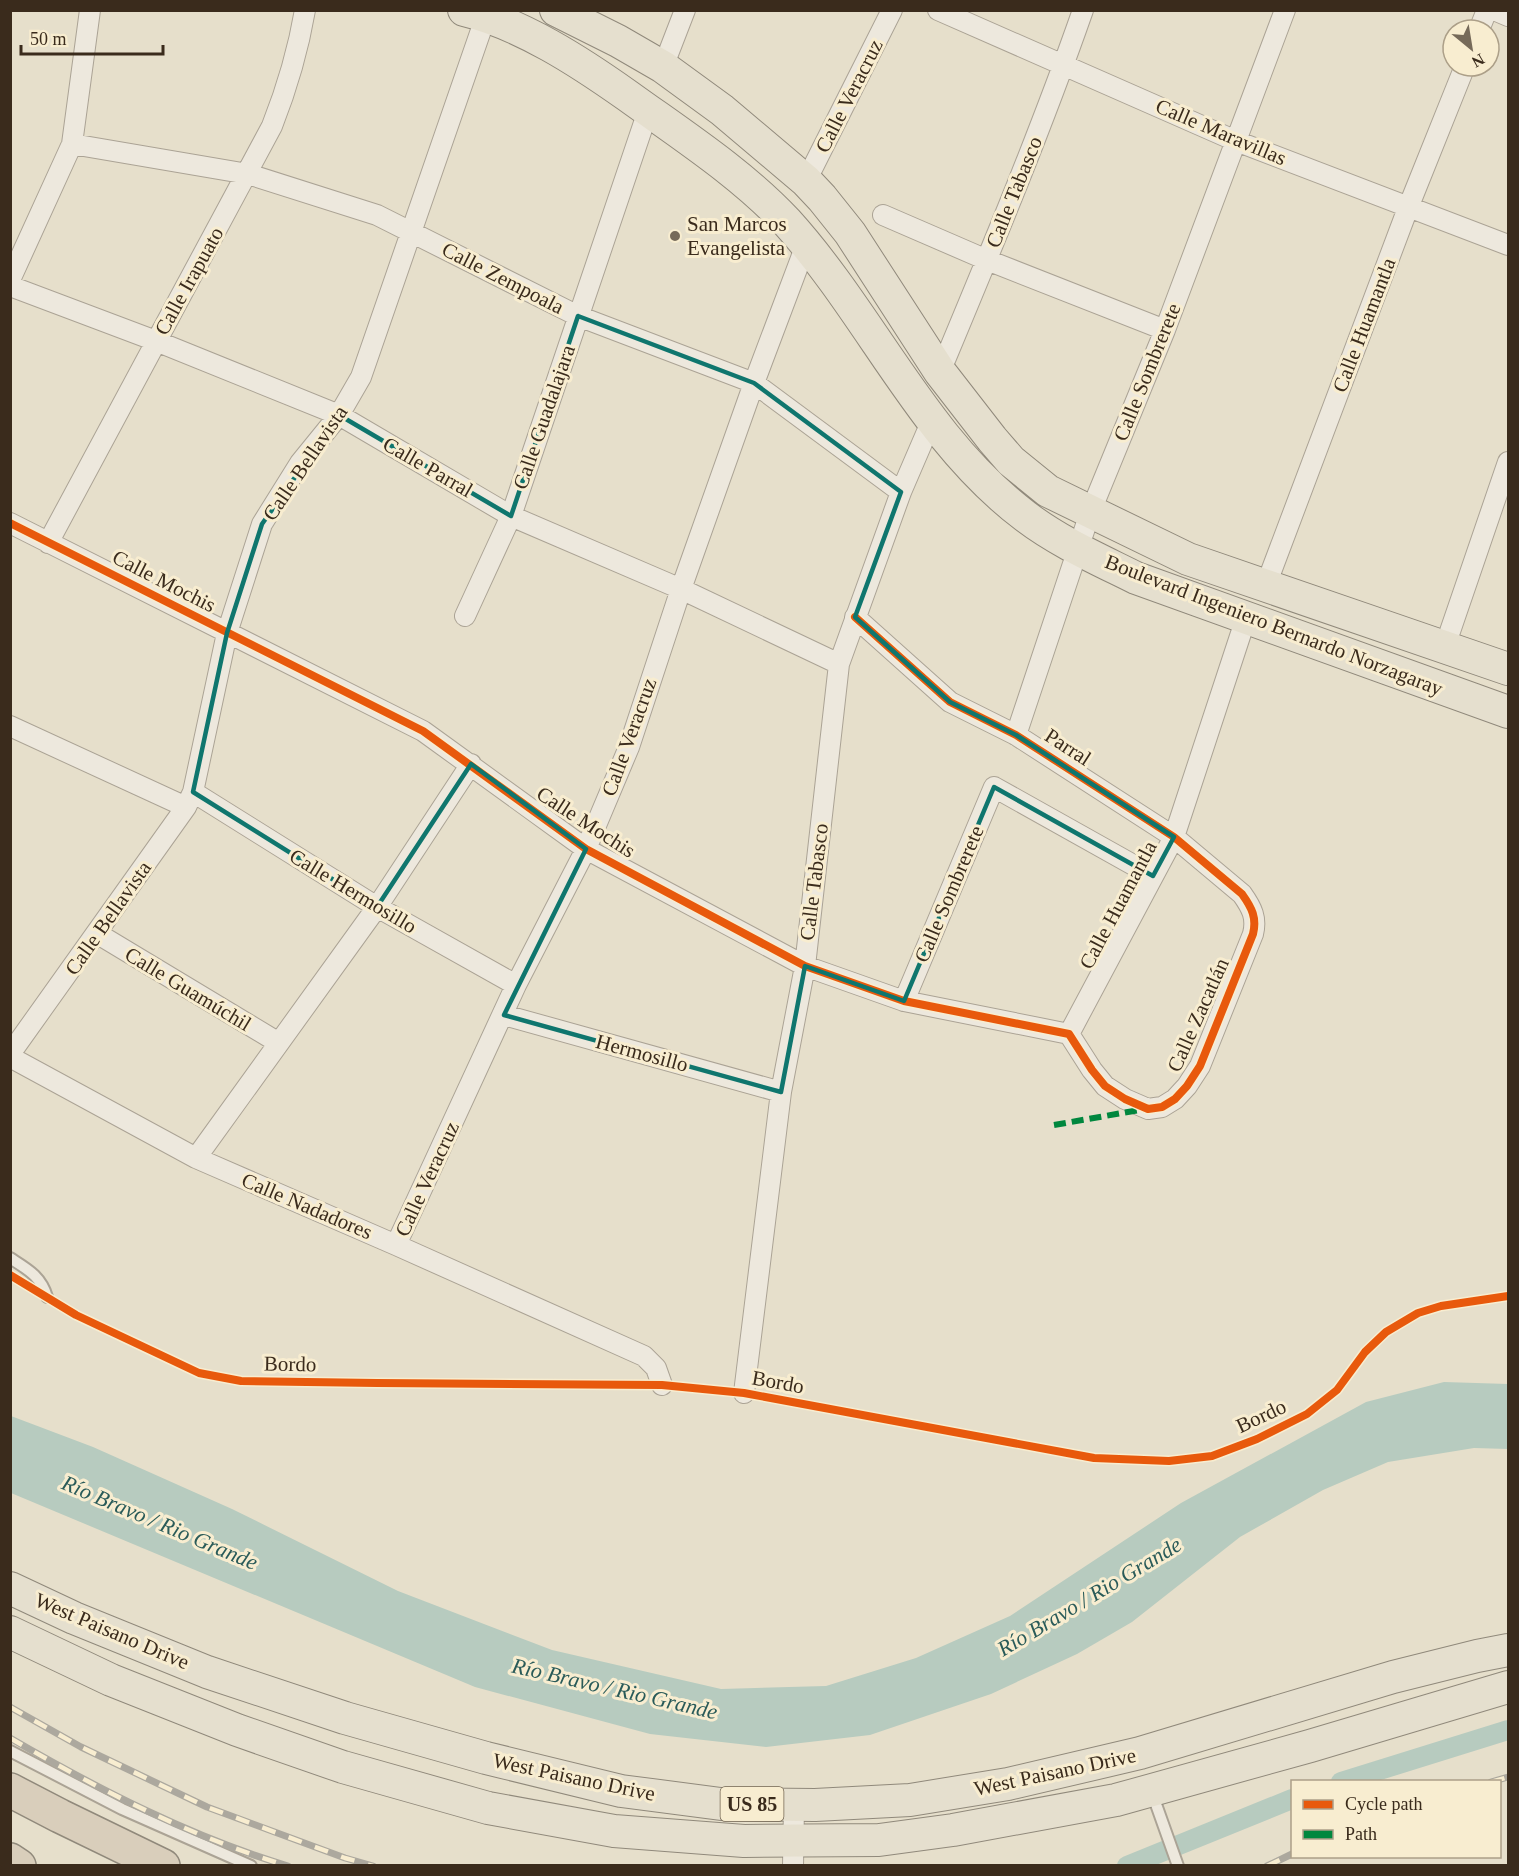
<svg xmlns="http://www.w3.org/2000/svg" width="1519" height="1876" font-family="'Times New Roman',serif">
<rect width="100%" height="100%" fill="#e6dfcb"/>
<!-- water -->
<path fill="#b7cbbf" d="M1444,1382L1508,1384V1449L1474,1448L1388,1462L1323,1490L1240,1537L1132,1622L1077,1654L991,1694L870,1735L766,1747L650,1734L475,1687L11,1493V1416L93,1447L232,1509L398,1591L552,1650L721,1689L826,1686L916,1658L1010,1616L1181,1503L1366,1402Z"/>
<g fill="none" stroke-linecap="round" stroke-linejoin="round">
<!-- canal -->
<path stroke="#b7cbbf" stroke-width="20" d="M1341,1782L1508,1730
M1127,1866L1292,1799"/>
<defs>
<path id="lane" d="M10,1258C27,1269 41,1276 47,1297
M10,1751L122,1809L251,1866
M1152,1793L1178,1866"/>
<path id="street" d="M938,10L1236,141L1508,245
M1494,10L1508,16
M1479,30L1487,10
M663,67L685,10
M72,144L248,174L377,215L578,316L754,383L901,492
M806,181L892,10
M883,215L987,260L1165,330
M10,280L72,144L90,10
M10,286L156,341L339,415L511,516L681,589L839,664
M940,372C990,252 1040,133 1083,10
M10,523L423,731L586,849L805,966L904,1001L1069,1034L1092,1070L1105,1086L1125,1099L1148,1109L1162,1107L1175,1099L1187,1086L1200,1066L1253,934C1257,918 1252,908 1242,894L1174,837L1016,735L950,702L855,617
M48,543L272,126C287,88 298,51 305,10
M1266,585L1408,208L1465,66
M465,616L511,516L648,111
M1445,646L1508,462
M10,726L186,807
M1016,735L1090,513L1165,330L1285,10
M193,792L377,907L516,985
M98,934L279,1043
M904,1001L994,787L1153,876
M504,1015L781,1092
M1069,1034L1174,837L1246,618
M10,1054L186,807L193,792L227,633L262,524L300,463L339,415L361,377L488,10
M10,1057L196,1158L396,1245L644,1356L656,1368L662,1385
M196,1158L377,907L471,764
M396,1245L516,985L586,849L629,747L681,589L754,383L806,245
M744,1393L781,1092L805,966L839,664L901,492L932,420
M793,1866L794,1805"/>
<path id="primary" d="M464,10C522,24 580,62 628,96C682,135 741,173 787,222C872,316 923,439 1025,516C1059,542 1098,559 1136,578L1508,712
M556,10L618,41L663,67L722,110L806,181L822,198L850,233L940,372L992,439L1011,461L1048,491L1188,559L1508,669
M10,1588L74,1618L207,1672L345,1718L486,1758L621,1791L721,1804L815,1805L910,1800L1008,1784L1140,1753L1393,1677L1477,1656L1508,1650
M10,1632L111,1680L237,1730L343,1767L488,1808L614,1831L744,1841L879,1840L953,1830L1116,1800L1310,1746L1508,1687"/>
<path id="highway" d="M10,1790L60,1816L163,1866
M10,1860L19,1866"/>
</defs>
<!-- lane casing -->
<use href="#lane" stroke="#aba395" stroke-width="14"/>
<!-- street casing -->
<use href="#street" stroke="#aba395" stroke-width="22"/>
<!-- primary casing -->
<use href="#primary" stroke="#90897b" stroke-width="34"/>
<!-- highway casing -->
<use href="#highway" stroke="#90897b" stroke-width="36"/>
<!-- lane -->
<use href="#lane" stroke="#ede8dd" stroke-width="10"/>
<!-- street -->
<use href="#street" stroke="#ede8dd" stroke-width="20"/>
<!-- primary -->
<use href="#primary" stroke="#e5dfce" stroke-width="32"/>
<!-- highway -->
<use href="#highway" stroke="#d9cebb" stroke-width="33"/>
<defs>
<path id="rail" d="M10,1707L81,1747L207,1807L345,1858L373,1866
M10,1738C98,1789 191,1837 288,1866
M1491,1782L1508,1777
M1267,1866L1292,1854"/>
</defs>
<!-- rail casing -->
<use href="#rail" stroke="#aca89e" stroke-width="7"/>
<!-- rail -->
<use href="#rail" stroke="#f8edd0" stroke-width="4.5" stroke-dasharray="14" stroke-linecap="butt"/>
<!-- quiet -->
<path stroke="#00873e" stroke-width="6" stroke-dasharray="12 6" stroke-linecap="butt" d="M1054,1125L1145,1109"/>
<defs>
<path id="cycleway" d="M10,523L423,731L586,849L805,966L904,1001L1069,1034L1092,1070L1105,1086L1125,1099L1148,1109L1162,1107L1175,1099L1187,1086L1200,1066L1253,934C1257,918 1252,908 1242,894L1174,837L1016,735L950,702L855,617
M10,1275L76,1315L199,1373L241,1381L377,1383L662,1385L744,1393L1094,1458L1169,1461L1212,1456L1257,1439L1307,1414L1337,1390L1365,1352L1386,1332L1418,1313L1441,1306L1508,1296"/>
</defs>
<!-- cycleway casing -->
<use href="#cycleway" stroke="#f8edd0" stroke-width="11"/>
<!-- cycleway -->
<use href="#cycleway" stroke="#e8590c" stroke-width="8"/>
</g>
<!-- marked area -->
<path fill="none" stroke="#0f766e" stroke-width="4.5" stroke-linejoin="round" d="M578,316L754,383L901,492L855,617L950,702L1016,735L1174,837L1153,876L994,787L904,1001L805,966L781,1092L504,1015L586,849L471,764L377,907L193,792L227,633L262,524L339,415L511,516Z"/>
<!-- markers -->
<circle fill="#766a59" stroke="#f8edd0" stroke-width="2" cx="675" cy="236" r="6"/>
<g text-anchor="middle" stroke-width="6" stroke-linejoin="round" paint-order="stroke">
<!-- shield labels -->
<rect fill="#f8edd0" stroke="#736552" stroke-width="1.5" x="720.5" y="1787" width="63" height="34" rx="4.5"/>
<g font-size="20" font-weight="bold" fill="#3a2b1c">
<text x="752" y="1811">US 85</text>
</g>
<!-- street labels -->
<g font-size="21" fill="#3a2b1c" stroke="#f8edd0">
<text transform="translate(849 96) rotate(-63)" y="7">Calle Veracruz</text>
<text transform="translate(1221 132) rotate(23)" y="7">Calle Maravillas</text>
<text transform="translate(1014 192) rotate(-68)" y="7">Calle Tabasco</text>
<text transform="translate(503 278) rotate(27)" y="7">Calle Zempoala</text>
<text transform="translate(189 281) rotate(-61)" y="7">Calle Irapuato</text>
<text transform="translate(1364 325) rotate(-69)" y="7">Calle Huamantla</text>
<text transform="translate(1147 372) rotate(-68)" y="7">Calle Sombrerete</text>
<text transform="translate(544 417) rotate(-71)" y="7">Calle Guadalajara</text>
<text transform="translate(305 463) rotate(-56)" y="7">Calle Bellavista</text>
<text transform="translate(428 467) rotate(30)" y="7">Calle Parral</text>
<text transform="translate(164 581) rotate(27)" y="7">Calle Mochis</text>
<text transform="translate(1274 625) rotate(21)" y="7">Boulevard Ingeniero Bernardo Norzagaray</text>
<text transform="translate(629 737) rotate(-70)" y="7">Calle Veracruz</text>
<text transform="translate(1068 747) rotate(33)" y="7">Parral</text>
<text transform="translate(586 822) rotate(33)" y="7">Calle Mochis</text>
<text transform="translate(814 882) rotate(-83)" y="7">Calle Tabasco</text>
<text transform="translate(353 891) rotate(31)" y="7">Calle Hermosillo</text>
<text transform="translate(949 894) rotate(-67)" y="7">Calle Sombrerete</text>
<text transform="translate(1118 905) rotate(-62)" y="7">Calle Huamantla</text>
<text transform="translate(108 918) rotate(-55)" y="7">Calle Bellavista</text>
<text transform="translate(188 989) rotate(31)" y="7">Calle Guamúchil</text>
<text transform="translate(1198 1015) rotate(-66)" y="7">Calle Zacatlán</text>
<text transform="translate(642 1053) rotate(15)" y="7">Hermosillo</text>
<text transform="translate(427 1179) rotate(-65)" y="7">Calle Veracruz</text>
<text transform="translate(307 1206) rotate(23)" y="7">Calle Nadadores</text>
<text transform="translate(290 1364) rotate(1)" y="7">Bordo</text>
<text transform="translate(778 1382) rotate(10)" y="7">Bordo</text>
<text transform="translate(1261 1416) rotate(-25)" y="7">Bordo</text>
<text transform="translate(112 1631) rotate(23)" y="7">West Paisano Drive</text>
<text transform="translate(1055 1772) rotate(-12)" y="7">West Paisano Drive</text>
<text transform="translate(574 1777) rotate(12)" y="7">West Paisano Drive</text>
</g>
<!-- poi labels -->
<g font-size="21" fill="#3a2b1c" stroke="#f8edd0" text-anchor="start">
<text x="687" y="231">San Marcos<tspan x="687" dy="24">Evangelista</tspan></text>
</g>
<!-- water labels -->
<g font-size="22" font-style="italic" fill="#2a5b59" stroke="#f8edd0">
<text transform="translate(160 1522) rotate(23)" y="8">Río Bravo / Rio Grande</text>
<text transform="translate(1089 1596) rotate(-31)" y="8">Río Bravo / Rio Grande</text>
<text transform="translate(615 1688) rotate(13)" y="8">Río Bravo / Rio Grande</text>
</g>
</g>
<!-- border -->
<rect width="1519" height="1876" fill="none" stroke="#3a2b1c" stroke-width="24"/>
<!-- legend -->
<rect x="1291" y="1780" width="210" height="78" fill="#f8edd0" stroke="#ac9f88" stroke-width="1.5"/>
<rect x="1303" y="1800" width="30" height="9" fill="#e8590c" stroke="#ac9f88" stroke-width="1.5"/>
<text x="1345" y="1810" font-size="18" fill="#3a2b1c">Cycle path</text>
<rect x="1303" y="1830" width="30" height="9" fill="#00873e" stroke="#ac9f88" stroke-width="1.5"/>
<text x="1345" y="1840" font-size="18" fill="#3a2b1c">Path</text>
<!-- north arrow -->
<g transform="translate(1471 48) rotate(150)"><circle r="28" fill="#f8edd0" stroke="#ac9f88" stroke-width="1.5"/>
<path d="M0-4.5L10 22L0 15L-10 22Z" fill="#766a59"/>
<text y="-9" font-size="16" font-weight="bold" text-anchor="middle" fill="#3a2b1c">N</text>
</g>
<!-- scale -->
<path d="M21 45v9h142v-9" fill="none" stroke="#3a2b1c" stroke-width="3"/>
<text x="30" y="45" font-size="18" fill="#3a2b1c" stroke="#f8edd0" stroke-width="4.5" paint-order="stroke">50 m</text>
</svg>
